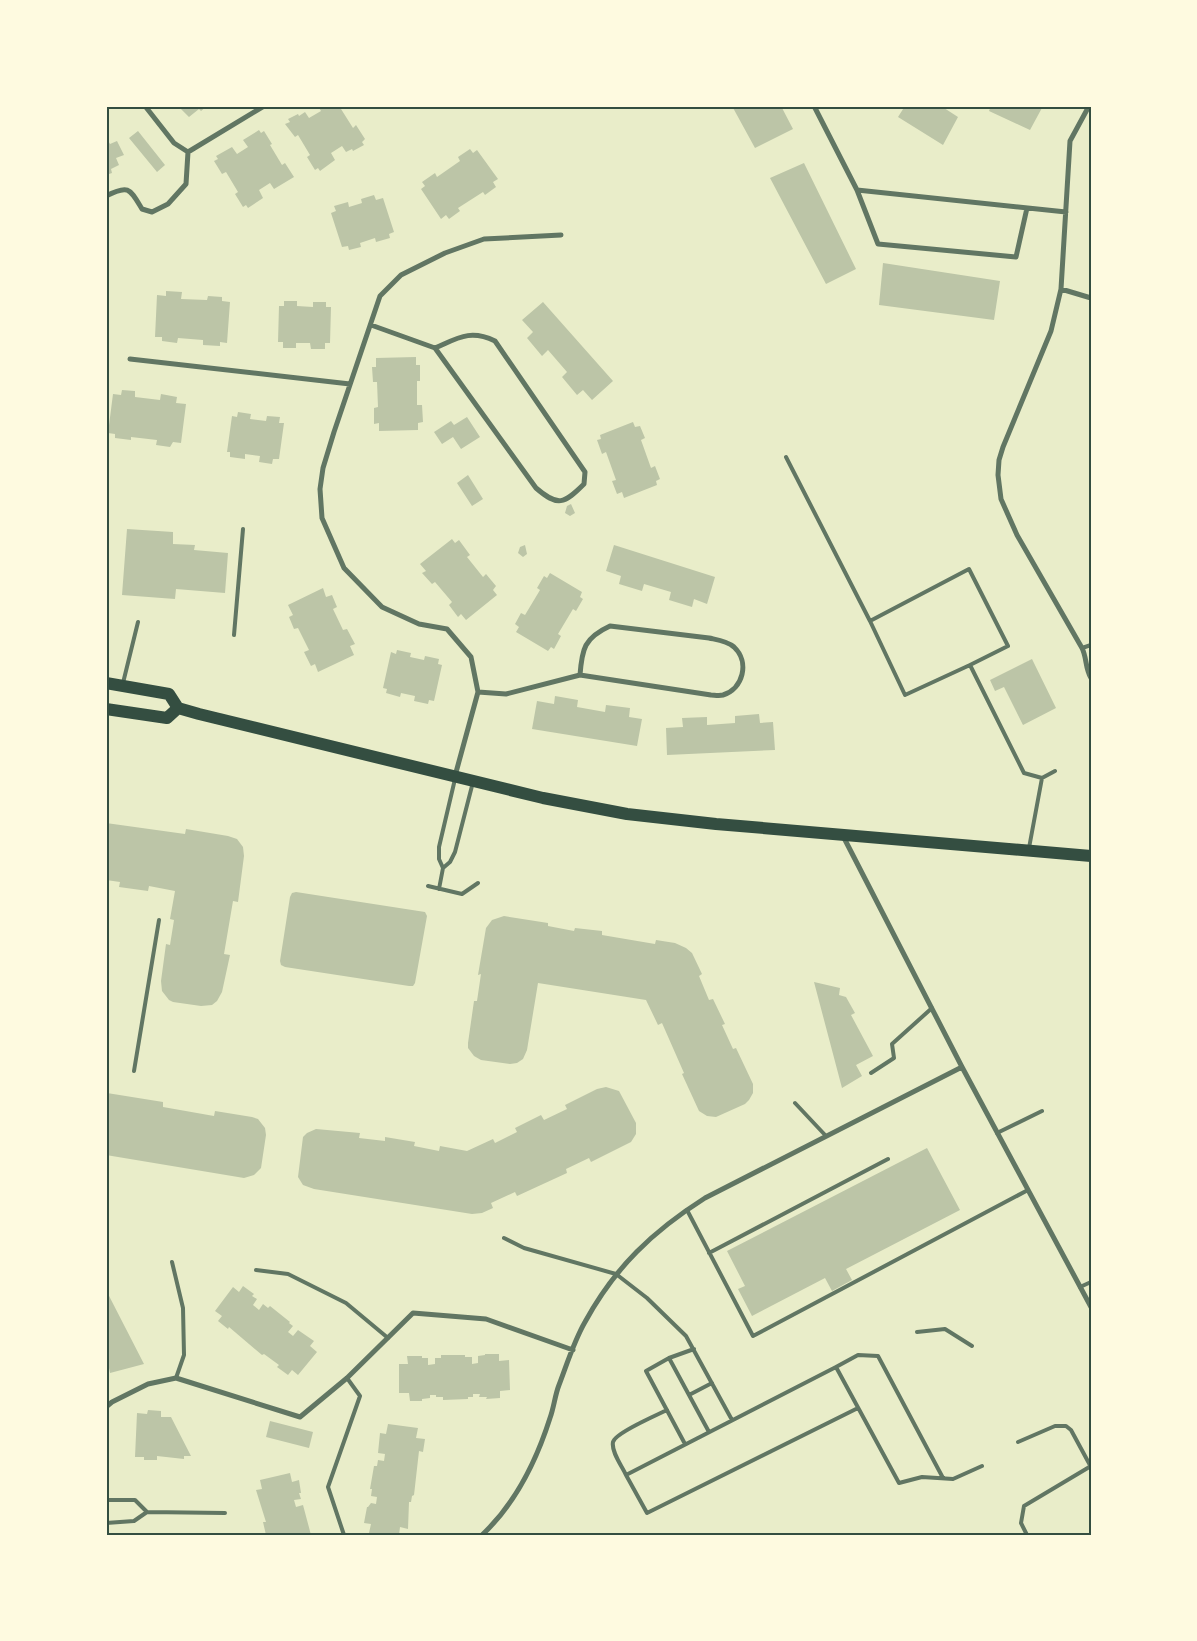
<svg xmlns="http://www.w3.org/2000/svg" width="1197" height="1641" font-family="Merriweather,serif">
<rect width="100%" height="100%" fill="#e9edc9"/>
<!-- building -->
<path fill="#bcc5a7" d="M182,106H207L201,111L199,109L189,117L180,108Z
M318,106H346L341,109L353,128L356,125L365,139L362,142L364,145L353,151L352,149L346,152L342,146L331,153L335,160L320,171L318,168L315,170L307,157L310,155L298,135L295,137L285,124L290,122L288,119L298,114L299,116L305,112L309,118L321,111Z
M732,106H781L793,129L755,148Z
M905,106H941L958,117L943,145L898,117Z
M991,106H1043L1030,130L989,111Z
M259,130L261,133L264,131L272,144L270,145L282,165L285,163L294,177L274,189L270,183L259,190L263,198L248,208L246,205L243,207L235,194L238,192L226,172L222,174L214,161L218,159L216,156L232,147L237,154L248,147L243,140Z
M138,131L165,165L157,172L129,138Z
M106,137L110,144L117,141L124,155L116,158L119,165L111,169L112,173L106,175Z
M470,149L473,153L477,150L498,179L493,182L496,187L485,195L483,192L458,208L460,211L449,219L446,215L441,219L421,189L425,186L422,182L435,173L437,177L460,161L458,157Z
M804,163L856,269L826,284L770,178Z
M374,195L376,200L383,198L394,232L389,234L390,238L376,242L375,238L360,243L361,247L349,250L348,246L342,247L331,213L336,211L334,206L348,202L349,207L362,203L361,199Z
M883,263L1000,281L994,320L879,305Z
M166,291L182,292L181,299L207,300L208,296L222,297V301L230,302L227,343L220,342V346L203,345V340L178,338L177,343L162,341V337H155L157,295L166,296Z
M284,301H297V306L313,307V302H326V307H331L330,343H325V349H311L310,343H296V348H283V342H278L279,306H284Z
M543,302L613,381L592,400L583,390L577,395L562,377L567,372L548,350L542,356L527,338L533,332L522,320Z
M416,357V365H420V381H417V405H422L423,422L418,423V430L379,431V423L374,424V408L378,407L377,382H373L372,367H376V358Z
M122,390L135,391V397L160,400L161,394L177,397L176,403L186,404L181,443L173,442L170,447L156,445L157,440L131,437V440L115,438V434L108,433L113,394L121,395Z
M238,412L251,414L250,419L266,421L267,416L280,417L279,423H284L279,459H273L272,464L259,462L260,456L245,454V459L230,457V452H227L232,416L237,417Z
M467,417L480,437L461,449L453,437L442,444L434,432L451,421L454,425Z
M633,422L635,427L640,426L645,438L641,440L651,468L655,466L660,479L656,481L657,485L624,498L622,492L617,494L612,481L616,480L606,452L602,454L597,440L601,439L600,435Z
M468,475L483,499L472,506L457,483Z
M571,504L575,513L570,516L565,513L567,506Z
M127,529L173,532V544L195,545L194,550L228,553L225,593L176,589L175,599L122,595Z
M452,539L455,543L459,540L470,555L467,557L483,577L486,574L496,586L493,590L497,595L466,620L461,614L458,617L449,605L452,602L435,582L432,584L422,573L426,571L420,564Z
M525,545L527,554L523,557L518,553L520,547Z
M614,545L715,577L707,604L694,599L692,607L669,600L671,592L644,584L642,591L619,584L621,576L606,571Z
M550,573L582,592L580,597L583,599L576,611L573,609L558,634L561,636L554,649L551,647L548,651L516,632L519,627L515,624L521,613L525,615L540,590L537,588L544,576L547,578Z
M323,588L326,597L332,595L337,607L333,609L343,630L347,629L355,644L350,646L354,655L318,672L315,664L311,666L304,652L309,650L298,628L294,629L289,617L293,615L288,605Z
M397,650L411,653L410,657L424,660L425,656L439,659L438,664L442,665L434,701L429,700L428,704L414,701L415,696L401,693L400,697L386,693L387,689L383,688L391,652L396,654Z
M1032,659L1056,708L1023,725L1004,687L995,691L990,680Z
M555,696L578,700L577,707L605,712L606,705L630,708L629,717L642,719L637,746L532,729L537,701L554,704Z
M759,714L760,723L773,722L775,750L667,755L666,728L683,727L682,718L707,717V725L735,723V716Z
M106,823L185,834L186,829L228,836L237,839L243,847L244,856L238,902L233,901L224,954L230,955L222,992L217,1001L212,1005L201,1006L173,1002L169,1000L162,991L161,981L166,944L170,945L174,920L170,919L175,891L149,886L148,891L119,887L120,882L106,880Z
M296,892L425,912L427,916L415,983L413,986H409L285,967L281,965L280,961L290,897L292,893Z
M504,916L548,923V926L574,931L575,928L602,931V935L655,944L656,940L675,943L686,948L692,953L702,974L699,976L709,1000L713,999L725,1024L722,1025L733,1049L736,1048L753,1084V1093L749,1100L745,1104L716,1117L707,1116L699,1111L682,1074L684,1073L662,1023L658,1025L646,1000L538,983L527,1050L523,1059L517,1063L510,1064L481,1060L474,1056L468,1048V1043L474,1001H477L481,974L478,975L486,928L492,920Z
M814,982L840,988L839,995L846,997L855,1013L851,1015L873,1056L856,1065L862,1076L842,1088Z
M606,1087L619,1091L636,1123V1134L631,1142L591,1162L589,1158L566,1169L567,1173L517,1196L515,1192L491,1203L493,1208L482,1213L472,1214L314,1189L303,1185L298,1177L303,1137L307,1133L316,1129L360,1133L359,1138L385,1141V1137L415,1142L414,1146L439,1151L440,1146L467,1151L493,1139L495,1143L517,1132L515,1128L541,1115L544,1120L567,1109L565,1105L597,1089Z
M107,1093L163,1102V1107L214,1116L215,1111L252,1117L258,1119L265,1128L266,1135L261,1168L254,1175L244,1178L106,1155Z
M927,1148L960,1210L846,1269L852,1280L832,1291L825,1278L752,1316L738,1289L745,1286L727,1251Z
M243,1286L254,1294L252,1296L257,1299L253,1305L259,1310L263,1304L268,1308L270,1306L290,1322L289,1323L293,1326L288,1332L293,1336L298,1330L314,1341L310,1346L317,1352L298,1375L292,1370L288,1375L277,1367L279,1365L264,1354L262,1355L229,1327L228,1329L218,1321L222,1316L215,1311L233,1287L239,1292Z
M106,1290L144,1364L110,1373L108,1363H106Z
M485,1354H499V1361L509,1360L510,1390L500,1391V1398L486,1399L487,1397H479L480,1394H473V1397H468V1399L443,1400V1397H436V1395H430V1398L422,1399V1401H410L409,1393H399V1364H408L407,1356H422V1358H428V1365L435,1364V1358H441V1355H465V1357H472V1364L478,1363V1356L485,1355Z
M148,1410L161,1411V1417H171L191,1456H184V1459L157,1456V1460H144V1457H135L137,1413L147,1414Z
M270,1421L313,1432L309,1448L266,1437Z
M388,1424L418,1428L416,1438L425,1439L423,1452L419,1451L414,1495L412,1496L411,1502H409L408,1529L400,1527L399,1535L369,1533L371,1524L364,1523L367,1507H368L371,1503L376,1504L377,1497L371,1496L372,1489H370L374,1466H377L378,1460L384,1461L385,1454L378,1453L380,1433L386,1434Z
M290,1473L292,1482L299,1480L301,1493H299L301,1499L294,1500L296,1507L303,1505L311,1535H266L263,1522H266L256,1490L262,1489L260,1480Z"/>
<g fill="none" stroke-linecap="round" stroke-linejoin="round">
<!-- service -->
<path stroke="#617663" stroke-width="4" d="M786,457L870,621L969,569L1008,646L970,665L1024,773L1042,778
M870,621L905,695L970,665
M234,635L243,529
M1082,648L1091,645
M123,683L138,622
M1029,848L1042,778L1055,771
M443,868L450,862L455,852L473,782
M428,886L462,894L478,883
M439,889L443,868L439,859V847L455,779
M134,1071L159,920
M871,1073L894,1058L892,1044L932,1008
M795,1103L826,1136
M997,1133L1042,1111
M687,1210L753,1336L1028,1190
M504,1238L524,1248L616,1274L647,1298L686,1336L732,1420
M709,1253L888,1159
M172,1262L183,1308L184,1355L176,1378
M256,1270L288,1274L346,1303L388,1338
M1080,1287L1091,1282
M917,1332L945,1329L972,1346
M694,1349L669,1358L709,1432
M669,1358L646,1371L685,1444
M836,1367L626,1475L647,1513L858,1408
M689,1395L712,1383
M1018,1442L1055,1426H1066L1071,1430L1091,1467
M626,1475C622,1466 611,1452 613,1442C615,1433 657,1415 667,1410
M943,1478L878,1356L858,1355L836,1367L899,1483L922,1477L953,1479L982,1466
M106,1500H135L147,1512
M106,1523L134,1521L147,1512L225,1513
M344,1535L328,1487L360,1396L347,1378
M1027,1535L1021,1523L1024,1506L1091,1466"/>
<!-- minor -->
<path stroke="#617663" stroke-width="5" d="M145,106L174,143L188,152
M814,106L857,190L878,244L1016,257L1027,208
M1089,106L1070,141L1061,289L1051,331L1003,447L999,460L998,475L1001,499L1017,535L1082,648C1087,658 1085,668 1091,678
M857,190L1066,212
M106,196C129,184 130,189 142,209L152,212L168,204L186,184L188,152L264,106
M1061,289L1091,298
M371,325L435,348L536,488C558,507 564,504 584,484L585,472L495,341C470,329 458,338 435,348
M130,359L350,384
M478,692L506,694L580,675L711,695C714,695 719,696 723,695C743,689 750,662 734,647C727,641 718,640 709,638L610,626C584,638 582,649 580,675
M455,776L478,692L471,657L447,629L419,624L382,607L344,568L322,518L320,489L323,468L334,432L380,296L401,275L445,253L484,239L561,235
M843,836L962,1067L1091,1307
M106,1407L112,1402L148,1384L176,1378L300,1417L347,1378L413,1313L486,1319L573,1350
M482,1535C515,1504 537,1459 550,1418C554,1407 555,1395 559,1385C567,1364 574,1341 585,1322C615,1267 653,1231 705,1198L962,1067"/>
<!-- primary -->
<path stroke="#344e41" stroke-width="12" d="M106,683L169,694L178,708L199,714L543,798L627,814L716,824L1091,856
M106,709L167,718L178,708"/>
</g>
<!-- border -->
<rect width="1197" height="1641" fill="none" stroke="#fefae0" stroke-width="215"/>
<rect x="108" y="108" width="982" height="1426" fill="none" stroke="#344e41" stroke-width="2"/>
</svg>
